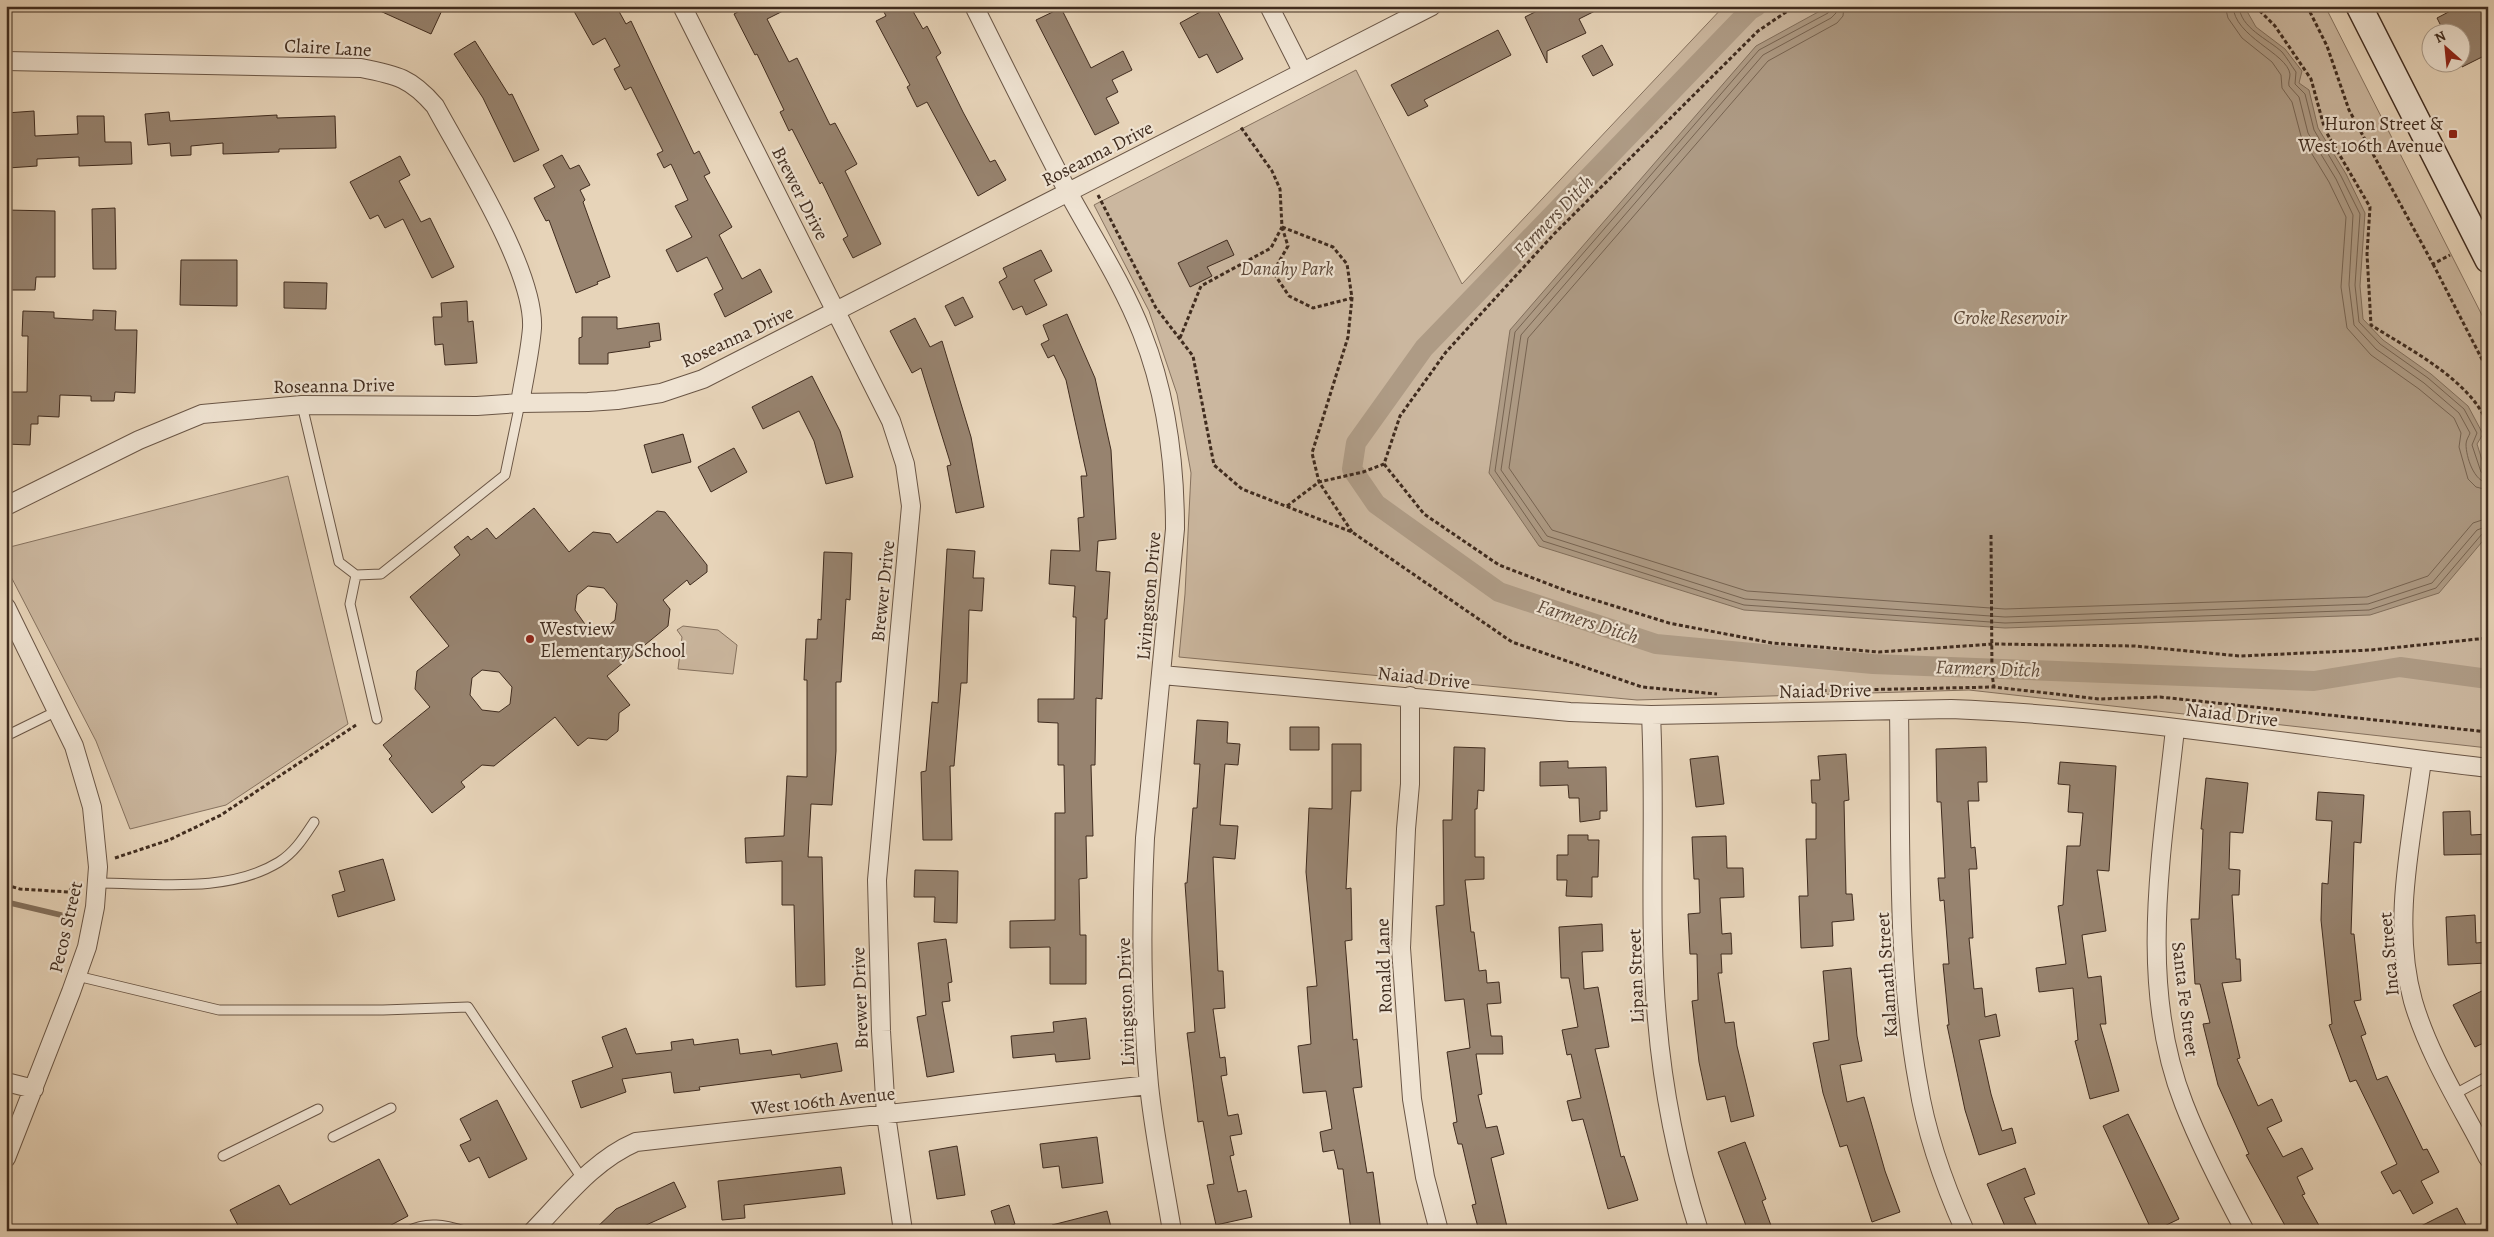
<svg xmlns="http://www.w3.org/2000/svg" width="2494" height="1237" font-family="Alegreya,serif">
<rect width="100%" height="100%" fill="#e7d4b9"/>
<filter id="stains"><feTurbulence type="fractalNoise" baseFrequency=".004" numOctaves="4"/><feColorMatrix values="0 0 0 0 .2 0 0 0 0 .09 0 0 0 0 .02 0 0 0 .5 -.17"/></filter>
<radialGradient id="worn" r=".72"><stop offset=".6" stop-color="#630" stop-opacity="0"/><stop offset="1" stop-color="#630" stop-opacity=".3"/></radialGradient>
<!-- green -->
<path fill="#cbb79f" stroke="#86725f" d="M1724,6H2325L2488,327V748L1969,690L1637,700L1179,657L1185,594L1191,473L1177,394L1149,311L1094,205L1356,70L1462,284Z
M288,476L348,724L226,805L130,829L96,741L6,567V548Z
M683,626L718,630L737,645L733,674L678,669L682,637L677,630Z"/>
<!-- water -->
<path fill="#ae9b85" stroke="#826f5c" d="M1829,6H2244L2256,27L2285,49L2302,71L2299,83L2309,90L2318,128L2346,174L2365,213L2360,286L2363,319L2383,340L2431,374L2468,406L2483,434L2477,444L2488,479L2487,536L2439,593L2370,615L2005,628L1744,610L1539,546L1489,473L1510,330L1756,46Z"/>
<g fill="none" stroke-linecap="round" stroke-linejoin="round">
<!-- shore -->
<path stroke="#776452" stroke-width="1" d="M1831,6L1828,13L1759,50L1515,332L1495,471L1543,541L1744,605L2005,623L2369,610L2436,588L2482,534L2488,532
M1837,6L1836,13L1831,18L1763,55L1521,335L1501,470L1547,536L1745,599L2005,617L2368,604L2432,583L2477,530L2488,526
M1844,6L1843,16L1837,23L1768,61L1528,338L1509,468L1552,530L1747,591L2005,609L2367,597L2428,576L2473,523L2488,518
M2225,6L2228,18L2242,38L2272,62L2281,75L2282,88L2292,102L2301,136L2329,182L2346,217L2341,287L2347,328L2371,355L2419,389L2454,418L2461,433L2459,447L2468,479L2476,487L2488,490
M2233,6C2234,37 2287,53 2290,74C2290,78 2288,82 2289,86L2299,97L2308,133L2336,179L2353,215L2349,285L2354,325L2376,349L2424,383L2459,413L2470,433C2469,436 2466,440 2466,444C2466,457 2474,482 2488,483
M2239,6C2240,28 2268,39 2282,52C2287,58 2291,65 2296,72L2295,84L2305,94L2314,130L2341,176L2360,214L2355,285L2359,322L2380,344L2428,378L2464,409L2477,433L2472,445L2481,472L2488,476"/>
<!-- stream -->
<path stroke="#826f5c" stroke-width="5.5" d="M6,902L61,915"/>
<!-- canal -->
<path stroke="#ae9b85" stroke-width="20" d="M1757,6L1750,10L1424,348L1356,443L1352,469L1376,504L1499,592L1656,644L1873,664L2314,681L2400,667L2488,679"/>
</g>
<!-- building -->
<path fill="#97836f" stroke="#402c1f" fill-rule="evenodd" d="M369,6H444L431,34Z
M571,6H616L626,24L631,21L694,154L699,151L710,173L704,176L732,227L719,235L742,279L760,269L772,292L725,317L714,294L723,289L707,257L677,272L666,250L692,237L675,206L688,200L671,164L664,168L657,154L663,151L631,87L625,90L614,69L620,66L605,38L593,45Z
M749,6H793L767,19L789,62L797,58L830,125L835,123L857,164L845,171L881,244L853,258L843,239L848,236L822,182L820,184L792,129L789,131L780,112L784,110L757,54L755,55L734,14Z
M881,6H910L923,29L927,26L941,53L936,57L963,112L990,162L995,160L1006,180L978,196L927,102L917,107L907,87L910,85L876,21L886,16Z
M1211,6H1215L1243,59L1217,73L1207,54L1199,58L1180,23Z
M1547,6H1605L1579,19L1586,33L1547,51V63L1525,17Z
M2460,6H2481L2488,20V54L2462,67V32H2444L2437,18Z
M1061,8L1091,68L1123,51L1132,70L1112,80L1118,92L1106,98L1119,123L1095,135L1036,20Z
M1498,30L1511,55L1424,100L1428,106L1408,116L1391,85Z
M475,41L509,95L512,94L539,150L514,162L483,98L454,54Z
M1602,45L1613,65L1593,76L1582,56Z
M34,111L35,136L78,134L77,116H104L105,142H131L132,164L79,166V157L37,159V166L8,168L6,113Z
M169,112L170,121L277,115V118L335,116L336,148L279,149V152L223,154V143L191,146V155L171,156L170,143L148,145L145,114Z
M562,155L570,169L579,165L590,185L580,190L585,200L583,202L610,277L597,282L598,284L576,293L549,220L546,221L534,198L555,187L543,165Z
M400,156L410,175L399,181L421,222L430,218L454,267L432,278L403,219L385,228L378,215L370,219L350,182Z
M115,208L116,269H93L92,209Z
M6,210L55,211V277H36L35,290H6Z
M1227,240L1234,255L1207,267L1212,276L1190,287L1178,263Z
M1041,250L1052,271L1034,280L1047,305L1026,315L1022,306L1013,310L999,282L1007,277L1003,268Z
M181,260H237V306L180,305Z
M284,282L327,283L326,309L284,308Z
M963,297L973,317L955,326L945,306Z
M467,301L468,322L473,321L477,363L445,365L443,344L435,345L433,317H442L441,303Z
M93,310L116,311L115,330H137L135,393L115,392L114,401H91V396L60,395L59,417L38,416V424H31L30,445L6,444V392H27L28,336H22L23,311L54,312V318L93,320Z
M1067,314L1095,378L1111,450L1116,539L1098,541L1096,571L1110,572L1107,619H1105L1102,699L1096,698L1095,765H1091L1093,836H1086L1087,878L1079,879L1080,935H1086V984H1050V947L1010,948V921L1055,920V813H1065L1064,765H1058V723L1038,722V699H1074L1076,617H1073L1075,586L1049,584L1051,550L1080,551L1078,518L1084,517L1081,476H1087L1066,380L1054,355L1048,358L1041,344L1049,340L1043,325Z
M582,317H617V329L659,323L661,340L649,342L650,347L608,353V364H579V338L582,337Z
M915,318L930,347L942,341L971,437L984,507L956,513L947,466L951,465L921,368L912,373L890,331Z
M812,376L840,431L853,477L826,484L814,441L799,411L763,429L752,407Z
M683,434L691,462L652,473L644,445Z
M734,448L747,472L711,492L698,467Z
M534,508L569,552L593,532L610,534L617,543L657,511L665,512L707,565V572L690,585L687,580L663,600L670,609L668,626L607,676L630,705L619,713L618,731L607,740L588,738L578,746L555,717L494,766L482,765L461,782L465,787L432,813L389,759L392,756L383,745L430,707L415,689L417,671L449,646L410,597L460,555L454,547L468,536L471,540L487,528L496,539ZM588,586L604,588L617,604L615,620L604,629L587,627L575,610L577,595ZM482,670L499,672L512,687L510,704L499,712L482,710L470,695L472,678Z
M947,549L975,551L973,578H984L982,611L969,610L967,683H961L954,766H950L952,840H923L921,772L926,771L932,702L938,703Z
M824,552L852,553L850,600L846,599L841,682H836V751L832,805L811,804L808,857H822L825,985L796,987L794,905H782V861L746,863L745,838L784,836L787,776L807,777V680H804L806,639H817L818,619L821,620Z
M1197,720L1228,722L1227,743L1240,744L1238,765L1225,764L1220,825L1238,826L1235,859L1213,857L1218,971H1223L1225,1008L1213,1009L1220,1058L1225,1057L1227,1075L1221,1076L1228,1116L1238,1114L1242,1134L1230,1136L1234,1155L1230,1156L1238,1192L1246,1190L1252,1217L1216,1225L1207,1185L1214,1184L1203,1121L1198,1122L1187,1033L1195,1032L1185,883H1187L1193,808H1197L1200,764H1194Z
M1290,727H1319V750H1290Z
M1332,744H1361V791H1351L1346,889L1351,888L1352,940L1345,941L1353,1040L1357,1039L1362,1087L1353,1088L1367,1173L1373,1172L1381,1231H1351L1343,1169H1338L1334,1150L1323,1152L1320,1132L1332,1129L1326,1091L1303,1093L1298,1046L1311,1044L1307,987L1317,986L1306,872L1309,808L1332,809Z
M1454,747L1485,748L1484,791L1478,790L1477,809H1475V857H1484V879L1465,880L1471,932H1474L1479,971L1486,970L1487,983L1499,982L1501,1003L1487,1004L1491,1036H1502L1503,1054H1476L1482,1094L1478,1095L1486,1128L1497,1126L1504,1154L1491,1158L1508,1231H1479L1472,1205L1476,1204L1462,1144H1458L1453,1123L1457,1122L1447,1052L1470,1048L1464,999L1445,1001L1436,906L1444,905L1443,820H1452Z
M1986,747L1987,782H1978L1979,801H1968L1971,848L1975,847L1977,869H1969L1973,938H1969L1974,989L1982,988L1985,1017L1996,1014L2000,1036L1979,1040L1991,1094L2002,1131L2012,1128L2016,1143L1979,1155L1965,1110L1947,1025H1949L1943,964H1949L1944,900L1940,901L1938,878H1945L1941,802H1937L1936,749Z
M1846,754L1849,800L1844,801L1846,894H1852L1854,920L1832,922L1833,946L1801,948L1799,896H1808L1806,839H1816V803H1812L1811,780H1820L1818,756Z
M1718,756L1724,804L1696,807L1690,759Z
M1568,761V768L1606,767L1607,811H1600V819L1580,822L1579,798H1569L1568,785L1540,786V762Z
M2060,762L2116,766L2109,871L2097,870L2106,931L2082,935L2088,978L2101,976L2106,1024H2100L2119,1091L2090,1099L2075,1041L2078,1040L2073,988L2039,992L2036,968L2066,964L2058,906L2063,905L2067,846H2080L2083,813L2068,812L2070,785L2058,784Z
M2206,778L2248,783L2243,833L2230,832L2229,869L2240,870L2239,895H2232L2236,959H2240L2241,981L2222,983L2240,1058L2237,1059L2258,1106L2272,1099L2282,1121L2267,1128L2283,1157L2302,1148L2313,1169L2297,1177L2305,1194L2302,1195L2322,1231H2288L2246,1155L2249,1154L2218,1085L2203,1024L2210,1023L2200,984H2195L2191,919H2199L2203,829H2201Z
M2318,792L2364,795L2361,843L2354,842L2351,934H2354L2361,1000L2354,1001L2366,1034L2361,1036L2377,1080L2387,1076L2423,1150L2427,1149L2439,1172L2421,1181L2433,1203L2413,1214L2400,1190L2393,1194L2381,1172L2397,1164L2356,1080L2350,1082L2329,1025L2332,1024L2321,920L2322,883L2328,884L2332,821L2316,820Z
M2470,811L2471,835L2488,834V854L2444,855L2443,812Z
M1568,835H1588V840H1599L1598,877H1592V897L1566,896L1567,880H1557V855H1568Z
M1726,836L1727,868H1743L1744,897L1720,898L1722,934L1731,933L1732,954H1721L1722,973H1718L1725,1023L1734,1022L1737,1046L1754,1116L1731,1122L1725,1096L1707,1100L1699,1062L1692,1001L1698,1000L1697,954H1690L1688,914L1700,913L1699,879H1694L1692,837Z
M383,859L395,900L338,917L332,895L345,891L339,871Z
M915,870L958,871L957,923L934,922L935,897H914Z
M2475,915L2476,943L2486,942L2487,963L2448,965L2446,917Z
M1602,924L1603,951L1582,952L1584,989L1598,987L1609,1047L1595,1049L1621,1157L1624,1156L1638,1200L1608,1209L1583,1119L1572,1121L1567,1101L1581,1098L1571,1054L1567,1055L1562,1030L1578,1027L1569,978H1561L1559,927Z
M946,939L952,982L948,983L950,1001L942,1002L954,1072L927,1077L917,1017L926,1015L918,943Z
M1851,968L1857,1036L1862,1061L1840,1065L1847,1102L1864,1097L1885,1171L1900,1212L1872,1222L1847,1145L1840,1147L1823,1093L1813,1043L1829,1040L1823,971Z
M2488,988V1041L2475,1047L2453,1005Z
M1086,1018L1090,1059L1056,1062L1055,1054L1013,1058L1011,1036L1054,1032L1053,1022Z
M626,1028L636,1054L672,1050L671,1042L693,1039L694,1045L738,1039L740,1054L771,1050L772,1055L837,1043L842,1071L801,1078L800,1074L699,1087L700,1090L674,1093L671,1072L622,1079L626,1092L581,1108L572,1081L613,1067L602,1037Z
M497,1100L527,1159L489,1178L479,1157L469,1162L460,1145L471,1140L460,1119Z
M2128,1114L2179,1219L2154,1231H2152L2103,1126Z
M1097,1137L1103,1183L1062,1188L1059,1166L1043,1168L1040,1144Z
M1745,1142L1766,1199L1762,1201L1773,1231H1748L1718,1152Z
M957,1146L965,1195L937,1199L929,1151Z
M379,1159L408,1216L380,1231H241L230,1210L279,1185L290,1205Z
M841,1167L845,1194L744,1205L745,1218L722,1220L718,1181Z
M2025,1168L2035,1194L2024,1198L2039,1231H2007L1987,1184Z
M674,1182L686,1207L633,1231H593L616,1209Z
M1009,1205L1015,1224L997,1230L991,1211Z
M2457,1208L2467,1227L2458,1231H2411Z
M1107,1211L1112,1231H1052V1225Z"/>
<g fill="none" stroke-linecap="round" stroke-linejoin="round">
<defs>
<path id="lane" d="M302,405L339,562L356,575L381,574L505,475L520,403
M356,575L350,604L377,719
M6,736L57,711
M98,883C156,883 227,894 279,862C295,852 304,837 314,822
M77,976L219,1010H383L468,1007L583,1180
M2455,1094L2488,1076
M333,1137L391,1108
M223,1156L318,1109
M408,1231C427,1221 445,1225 465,1231"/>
<path id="street" d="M682,6L891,421L905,464L911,506L877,880L881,1031L886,1115L903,1231
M974,6C1005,68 1036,131 1068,192C1093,238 1123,284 1142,333C1167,396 1175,462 1175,529L1145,838C1141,920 1141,1003 1149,1085C1154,1134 1164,1182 1172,1231
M1269,6L1302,71
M6,61L361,68C397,75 411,78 435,106C463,158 535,271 532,328C530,353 524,378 520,403
M6,506L139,440L202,414L302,405L477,406L520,403L588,402L617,400L661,393L703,379L1432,6
M6,607L74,746L92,807L98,867L95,907L87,947L71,992L6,1158
M1162,675L1570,712L1651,715L1951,709C2131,716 2309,747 2488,768
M1410,696V784L1406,829L1401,948L1412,1099L1425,1177L1439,1231
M1899,710C1901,832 1896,963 1918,1083C1926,1133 1944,1184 1965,1231
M1651,715C1656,816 1648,918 1657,1019C1663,1092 1677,1161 1699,1231
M2175,729C2162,852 2137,985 2184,1104C2201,1148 2223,1190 2245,1231
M2422,760C2412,838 2391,923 2413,1001C2429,1056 2462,1107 2488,1158
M6,1082L34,1089
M533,1231C565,1198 594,1160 636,1142L1149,1085"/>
<path id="secondary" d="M2359,6L2488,260"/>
</defs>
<!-- lane casing -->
<use href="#lane" stroke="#6a5646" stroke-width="11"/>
<!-- street casing -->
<use href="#street" stroke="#6a5646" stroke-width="20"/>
<!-- secondary casing -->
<use href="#secondary" stroke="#402c1f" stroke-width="28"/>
<!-- path -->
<path stroke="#402c1f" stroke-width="3" stroke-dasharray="4 2.5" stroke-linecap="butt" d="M2255,6L2275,26L2311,79L2325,130L2370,207L2367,254L2371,325C2410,350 2471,380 2488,425
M2307,6L2327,46L2349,110L2433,264L2450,255
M1098,195L1156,308L1193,356L1214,465L1242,489L1352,532L1512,642L1642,687L1717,694
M1282,227L1333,247L1347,264L1352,298L1348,337L1312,453L1319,482L1352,532
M1282,227L1288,246L1273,272L1289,296L1313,308L1352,298
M2433,264L2488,371
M1180,338L1201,286L1271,248L1282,227L1280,189L1272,171L1240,126
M1384,464L1424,514L1499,565L1572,593L1669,623L1772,643L1879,652L1993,644L2135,646L2240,656L2371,650L2488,638
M1287,506L1319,482L1363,472L1384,464L1400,416L1446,352L1554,234L1758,31L1795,6
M1991,535L1992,674L1994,687
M1803,691L1994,687L2099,699L2160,697L2488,732
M115,858L169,840L221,815L356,725
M6,885L20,889L68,892L79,882"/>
<!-- lane -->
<use href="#lane" stroke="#efe3d2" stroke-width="9"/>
<!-- street -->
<use href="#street" stroke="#efe3d2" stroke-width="18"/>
<!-- secondary -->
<use href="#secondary" stroke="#efe3d2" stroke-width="25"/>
</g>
<!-- markers -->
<g fill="#8f2418" stroke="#efe3d2" stroke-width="2">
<rect x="2448" y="129" width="10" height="10" rx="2.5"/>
<circle cx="530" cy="639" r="5"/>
</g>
<g text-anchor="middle" stroke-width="4.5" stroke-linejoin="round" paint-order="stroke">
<!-- street labels -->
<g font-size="19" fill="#402c1f" stroke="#efe3d2">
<text transform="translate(328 47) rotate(3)" y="7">Claire Lane</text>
<text transform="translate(1097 153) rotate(-27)" y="7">Roseanna Drive</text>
<text transform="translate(801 193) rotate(63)" y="7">Brewer Drive</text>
<text transform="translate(737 336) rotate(-25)" y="7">Roseanna Drive</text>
<text transform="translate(334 385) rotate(-1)" y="7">Roseanna Drive</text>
<text transform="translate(882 591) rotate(-84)" y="7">Brewer Drive</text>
<text transform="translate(1148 596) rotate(-85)" y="7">Livingston Drive</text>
<text transform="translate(1424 677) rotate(6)" y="7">Naiad Drive</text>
<text transform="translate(1825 690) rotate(-1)" y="7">Naiad Drive</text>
<text transform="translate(2232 714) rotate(7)" y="7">Naiad Drive</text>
<text transform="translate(65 927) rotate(-77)" y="7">Pecos Street</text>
<text transform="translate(2388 954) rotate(-95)" y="7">Inca Street</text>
<text transform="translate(1383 966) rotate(-92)" y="7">Ronald Lane</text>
<text transform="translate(1886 975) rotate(-94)" y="7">Kalamath Street</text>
<text transform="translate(1635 976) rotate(-92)" y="7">Lipan Street</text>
<text transform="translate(859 998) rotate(-92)" y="7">Brewer Drive</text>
<text transform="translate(2186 999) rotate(83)" y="7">Santa Fe Street</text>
<text transform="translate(1125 1002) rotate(-92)" y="7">Livingston Drive</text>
<text transform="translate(823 1100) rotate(-6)" y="7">West 106th Avenue</text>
</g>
<!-- poi labels -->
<g font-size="19" fill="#402c1f" stroke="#efe3d2" text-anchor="end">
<text x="2443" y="130">Huron Street &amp;<tspan x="2443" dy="22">West 106th Avenue</tspan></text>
<text x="540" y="635" text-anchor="start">Westview<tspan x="540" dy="22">Elementary School</tspan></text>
</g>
<!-- park labels -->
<g font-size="19" font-style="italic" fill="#5c4839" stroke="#efe3d2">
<text x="1287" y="275">Danahy Park</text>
</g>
<!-- water labels -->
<g font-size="20" font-style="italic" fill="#5c4838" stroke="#efe3d2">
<text transform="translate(1553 216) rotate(-46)" y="7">Farmers Ditch</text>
<text x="2010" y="324">Croke Reservoir</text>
<text transform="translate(1588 621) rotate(18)" y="7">Farmers Ditch</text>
<text transform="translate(1988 668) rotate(2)" y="7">Farmers Ditch</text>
</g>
</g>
<!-- margin -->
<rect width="2494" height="1237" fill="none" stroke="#e7d4b9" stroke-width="25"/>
<rect x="8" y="8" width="2479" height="1222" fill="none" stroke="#402c1f" stroke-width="2.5"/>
<rect x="12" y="12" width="2469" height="1212" fill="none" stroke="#402c1f"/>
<!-- north arrow -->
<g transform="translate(2446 48) rotate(333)"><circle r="24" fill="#efe3d2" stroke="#a99a8a"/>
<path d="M0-4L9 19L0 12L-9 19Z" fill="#8f2418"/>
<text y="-8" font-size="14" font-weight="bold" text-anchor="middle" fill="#402c1f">N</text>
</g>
<rect width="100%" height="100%" filter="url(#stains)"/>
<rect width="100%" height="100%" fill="url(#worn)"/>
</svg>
